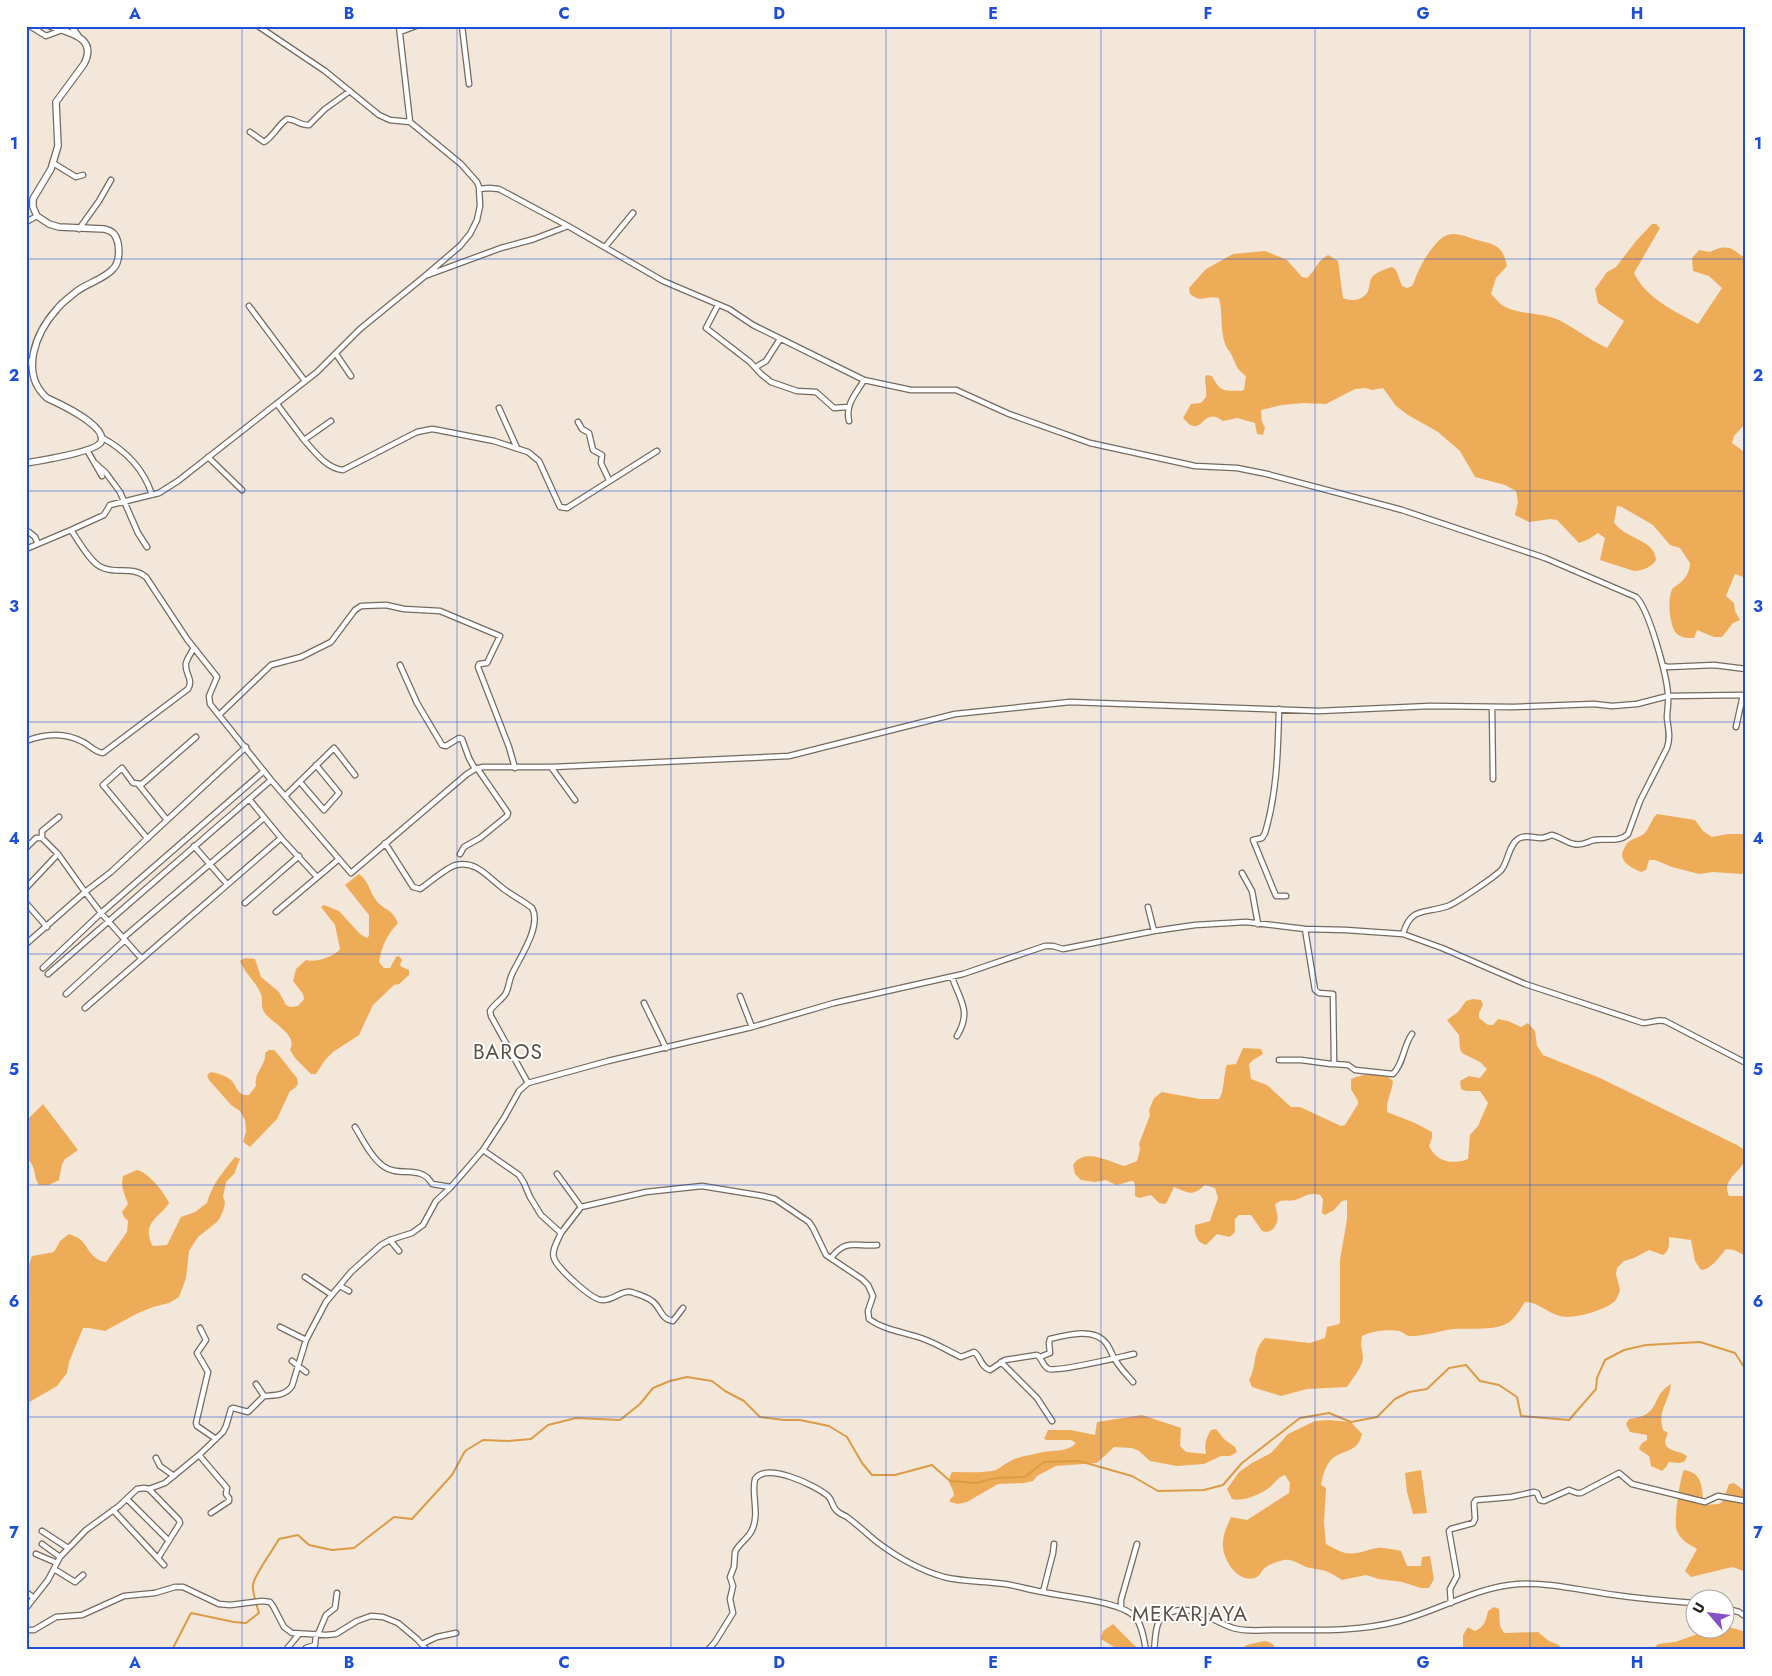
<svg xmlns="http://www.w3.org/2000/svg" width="1772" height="1676" font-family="Jost,sans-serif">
<rect width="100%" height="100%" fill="#f3e7da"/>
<!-- forest -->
<path fill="#eeac58" d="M1652,224H1656L1660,228L1634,273C1646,298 1674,311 1698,324L1722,288L1709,276L1693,271L1692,258L1699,250L1710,252C1718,248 1727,245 1735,251C1740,254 1740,256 1746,257V423L1734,436L1732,443L1746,453V578L1735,574L1726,596L1734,603L1735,611L1740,620L1733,623L1722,637H1714L1697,630L1694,638C1687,638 1681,638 1676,633C1669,625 1667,596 1673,588C1675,586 1678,585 1680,583C1686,578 1690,571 1690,563L1680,548L1670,545L1653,525L1622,507L1617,506L1614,522C1624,539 1655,539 1656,560C1652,567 1642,571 1634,571L1600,560L1605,538L1598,533L1589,539L1579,543L1557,520L1551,519L1529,522L1515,515L1518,502L1516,491L1505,485L1475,477L1460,451L1438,432L1408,415L1396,406L1383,388L1372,390L1366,388L1355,389L1326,404L1304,403L1282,405L1261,410L1262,422L1265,427L1263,435L1257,434L1255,423L1237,418L1223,421C1201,404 1203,442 1183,418L1191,404L1201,403L1206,397C1207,390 1205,384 1205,377L1207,375L1212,376C1221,393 1223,390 1241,391L1244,390L1246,376C1235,368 1237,365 1231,354C1230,351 1226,348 1225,344C1220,330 1223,313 1219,298C1205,295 1202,304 1190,294L1189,288L1206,269L1233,254L1265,251L1287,260L1302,277L1307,278C1316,270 1317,261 1328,255L1338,261L1343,298C1352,302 1364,300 1368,291C1370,286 1369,280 1373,276C1379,271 1385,269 1392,267L1396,270L1402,286L1407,288L1412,286C1415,282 1415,277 1418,272C1422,262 1436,239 1447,235C1458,231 1471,239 1481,241C1498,245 1503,248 1507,266L1496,278L1491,294C1494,297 1498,302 1502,305C1516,315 1543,312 1559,320C1576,329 1590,340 1607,348L1624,321L1598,303L1595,289L1607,272L1616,267L1636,241Z
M1657,814L1695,820L1703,831L1712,837L1728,834H1746V872L1741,874L1713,872L1699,874L1672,867L1655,860H1649L1646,870L1641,872C1630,867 1616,860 1625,847C1626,844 1628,842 1630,841C1634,838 1640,837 1644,834C1650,828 1651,819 1657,814Z
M359,874C369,881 369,891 376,900C384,911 391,907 398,923C387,935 382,945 379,962L384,968H390L396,957L399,956L402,960L400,965L402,967L409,970V975L399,984L394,985L373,1005L359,1035L333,1052L325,1060L316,1074H311L295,1058L290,1050C299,1033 268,1022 263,1010C261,1005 263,999 261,994C256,982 244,972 240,961L245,958L255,959L261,977L279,992L286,1005L290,1007L298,1006L304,999L303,994L293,981L296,969L306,960C315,963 334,957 340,949L335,925L321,907L324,905L339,911L360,934L367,938L369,936V915L345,885Z
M1473,999L1481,1000L1483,1005L1479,1013V1018L1488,1025H1493L1498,1019L1508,1021L1521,1027L1528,1023L1535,1031L1537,1046L1543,1055L1600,1078L1737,1145L1746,1151C1746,1152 1746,1159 1745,1160C1740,1173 1721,1180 1729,1196H1746V1256L1734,1250L1726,1249C1719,1257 1712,1269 1701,1270L1695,1261L1691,1240L1669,1237C1669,1245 1670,1250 1663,1255L1649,1250L1634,1258L1624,1261L1617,1268L1616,1274L1620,1290C1619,1293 1617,1299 1615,1301C1606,1310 1572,1320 1560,1316C1547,1313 1539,1302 1525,1302C1520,1309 1516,1318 1508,1323C1493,1331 1472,1328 1455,1329C1440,1330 1425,1337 1409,1336C1405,1335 1403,1332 1399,1331C1389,1329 1371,1331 1362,1336C1360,1347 1362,1347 1363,1357C1363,1367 1352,1379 1347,1387L1307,1389L1281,1396L1252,1387L1249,1380C1257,1367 1252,1350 1265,1338L1310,1343L1325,1338L1327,1327L1339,1324L1340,1322V1260L1347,1219V1200L1342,1201L1334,1210L1325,1215L1322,1213L1323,1199L1320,1195C1307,1192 1306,1197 1295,1200C1287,1202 1281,1198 1275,1205C1278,1215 1280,1222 1272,1230L1267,1232L1262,1231L1251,1215H1239L1235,1219C1234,1227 1238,1233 1229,1237L1217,1234L1206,1245C1197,1243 1194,1235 1195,1225L1210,1221L1218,1198L1215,1188L1205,1185C1192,1197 1189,1193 1174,1187L1167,1202L1165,1204L1159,1203L1151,1195L1139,1198L1135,1196C1136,1173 1132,1183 1116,1185L1106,1180L1095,1182L1081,1180L1075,1174L1073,1165C1085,1147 1109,1162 1124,1166L1137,1161L1140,1149L1139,1144L1150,1115L1149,1110L1154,1098L1162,1092L1200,1099H1219L1222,1093L1226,1067L1227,1065L1236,1064L1243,1048L1261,1049L1263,1054L1253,1060L1249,1064L1251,1079L1267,1085L1291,1107H1300L1341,1126L1345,1125L1358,1104V1101L1351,1089V1079C1364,1074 1382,1071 1393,1081C1392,1092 1386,1101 1387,1112L1415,1123L1432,1132V1138L1429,1146C1436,1162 1453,1165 1468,1159L1470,1135L1478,1126L1488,1103L1480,1091H1466L1461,1089L1460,1081L1469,1076L1480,1078L1487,1069L1480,1062L1462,1053L1460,1049L1459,1035L1447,1020L1458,1012L1466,1001Z
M269,1050H274C283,1059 289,1069 297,1078L298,1084L295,1088L290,1091L277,1119L250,1147L243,1142L246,1131L245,1120L240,1111L231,1105L209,1080L207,1075L211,1072C217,1073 227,1076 231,1080C238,1088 237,1096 249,1095L256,1086C253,1073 267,1065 265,1053Z
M43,1104L78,1150L65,1159L62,1164L59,1180L49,1185H39C32,1173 38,1169 26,1157V1121Z
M235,1157L240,1159L234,1174L226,1182L223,1197L225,1202L224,1208L220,1218L217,1222L198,1237L189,1251L186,1278L179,1297L169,1303L153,1307L136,1314L105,1331L89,1328H83L69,1362L67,1373L57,1386L26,1404V1273L32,1256L54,1252L60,1241L69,1234C73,1236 78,1237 81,1240C89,1248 91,1260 106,1262L127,1232L128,1221L124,1217L122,1212L128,1204C125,1194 120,1187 123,1176L137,1170C148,1172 165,1193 169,1203C162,1215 148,1219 149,1234C150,1240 150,1242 153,1246L167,1245L181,1217L195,1212L207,1203C212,1184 223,1172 235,1157Z
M1671,1384C1669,1404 1657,1409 1663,1430L1668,1433L1665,1441L1666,1446C1672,1452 1681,1451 1687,1456L1685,1461L1680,1463L1669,1462L1666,1467L1662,1471L1651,1466L1649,1456L1640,1450L1639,1448L1642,1443L1647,1440V1435L1630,1432L1626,1424L1629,1419C1663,1415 1649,1397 1671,1384Z
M1142,1415L1181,1428L1180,1446L1186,1452L1206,1454C1204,1444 1206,1438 1211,1430L1216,1429L1224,1439L1235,1447L1237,1452L1230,1456H1221L1204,1464L1177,1466L1150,1461L1139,1451L1132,1448L1114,1447L1097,1463L1056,1466L1037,1476L1033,1481L1024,1483L998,1484L967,1502L958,1504L950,1502V1499L954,1496C953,1484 945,1485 952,1472C966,1472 979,1473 992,1471C999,1470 1002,1465 1009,1462C1018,1456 1032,1455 1043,1452C1054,1450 1068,1452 1076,1443L1071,1440H1047L1044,1439L1048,1430H1071L1095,1435L1097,1422Z
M1328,1420L1351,1422L1362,1434C1357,1454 1343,1449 1332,1459C1325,1466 1323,1475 1321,1485L1326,1488L1324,1523L1326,1544C1332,1547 1338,1551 1345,1553C1359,1555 1365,1550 1377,1548C1381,1547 1396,1550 1401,1551L1407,1566H1421L1422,1557L1430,1556L1434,1579L1429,1588H1421L1402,1582L1379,1579L1366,1575L1342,1580C1337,1577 1333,1574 1328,1572C1322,1569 1313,1569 1306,1567C1298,1564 1293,1559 1284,1560C1279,1561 1270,1564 1266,1567C1261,1570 1261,1576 1255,1578C1238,1583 1224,1561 1223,1547C1222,1536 1227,1526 1231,1517L1247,1520L1289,1493L1290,1483L1285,1475C1278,1477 1276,1482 1270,1487C1262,1494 1243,1502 1232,1499L1227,1489L1239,1472L1252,1463L1271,1453L1288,1434L1315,1421Z
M1421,1470L1427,1513L1413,1514L1407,1492L1405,1473Z
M1684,1470C1704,1473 1701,1488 1704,1505L1719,1504L1723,1501L1729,1484L1734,1483L1746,1492V1572L1733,1567L1728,1568L1691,1577L1685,1571L1697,1549C1689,1544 1681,1541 1677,1531C1673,1524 1680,1477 1684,1470Z
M1494,1607L1499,1609L1500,1626L1504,1633L1538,1632L1549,1641L1559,1645L1561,1650H1463V1635L1468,1627L1475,1631C1484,1627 1486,1621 1488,1611Z
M1113,1624L1139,1650H1119L1101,1639L1103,1631Z
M1729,1627L1746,1632V1650H1652L1658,1644L1675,1642L1695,1635Z
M1264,1641C1270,1642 1274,1643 1275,1650H1240L1247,1645Z"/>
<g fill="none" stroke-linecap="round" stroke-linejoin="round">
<!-- stream -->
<path stroke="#dc9b45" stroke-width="2" d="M172,1650L191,1613L234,1622L246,1623L259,1613C257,1605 252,1593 253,1585C254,1575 273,1550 279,1539L298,1535L309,1545L332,1550L354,1548L394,1517L412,1519L452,1475L465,1451L483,1440L508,1441L531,1439L548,1425L576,1418L620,1420L640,1404L653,1388L670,1381L687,1377L712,1381L725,1391L744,1401L760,1417L784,1420H800L829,1426L847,1437L862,1463L872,1475H895L932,1465L950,1481L976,1483L996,1478L1025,1477L1044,1462L1079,1461L1132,1476L1158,1491L1204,1490L1223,1485L1242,1463L1300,1418L1329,1413L1351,1422L1377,1417L1395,1399L1409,1392L1427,1389L1449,1368L1466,1365L1480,1381L1499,1385L1517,1397L1521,1416L1569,1420L1596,1389L1597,1378L1605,1360L1624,1350L1646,1345L1700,1342L1735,1353L1746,1370"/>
<defs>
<path id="minor" d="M30,26L46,36L62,30
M71,26L78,35
M258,26L325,71L379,115L390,120L410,122
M462,26L469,84
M400,32L416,26
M250,132L264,142C273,137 278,125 287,119C295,119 301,126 309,125L325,109L350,91
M53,163L76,177L83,175
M479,189L489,188L499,189L568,226
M26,222L37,216
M79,229L99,201L111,180
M605,247L633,213
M425,276L501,248L534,239L568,226L663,281L729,309L753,325L864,380L911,390H956L1009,414L1090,443L1195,466L1237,468L1267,474L1402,510L1545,558L1636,597C1649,609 1667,676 1668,695C1669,702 1667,710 1667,718C1668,728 1671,737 1667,748L1640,801L1628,834C1619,843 1605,838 1594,840C1587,842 1582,846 1574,844C1567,843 1560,837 1552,835C1548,836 1545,838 1541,838C1533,838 1525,834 1518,839C1509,845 1508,861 1502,869C1498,875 1456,903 1448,906C1425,914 1411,906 1403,934
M718,305L706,328L750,362L761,374L771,382L797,391L816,392L834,408L848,407
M249,306L305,381
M336,354L351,376
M26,365L32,360
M756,367L766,361L780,339
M277,404L304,440L331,421
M499,408L517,448
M849,421C845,404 856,394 864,380
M578,422L582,429L589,433L593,450L602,455L601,463L609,480
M101,437C125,450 144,469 152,495
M304,440C315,452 326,468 343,470L417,432L432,429L438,430L494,441L528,452L539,461L560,507L567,508L657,451
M87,450L102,476
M208,457L242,490
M95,463L106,473L120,492L138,533L147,547
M71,530L104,515L110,505L159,493L178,481L317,372L360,329L425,276L460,246L470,234L477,220L480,206L479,187L477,182L461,164L410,122L399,26
M26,532H29L35,537L38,544
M26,549L71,530C78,540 90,562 101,567C116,575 131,565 146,577L187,639L217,677L209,696L210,704L271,780L351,873L467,774L475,769L483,767H553L789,756L955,714L1070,702L1319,711L1430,706L1514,707L1594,704L1612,706L1637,704L1668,696L1743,695L1736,727
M400,665L417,703L442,745L446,746L459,738L462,739L469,758L475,769
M1664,666L1668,667L1714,665L1746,669
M1492,707L1493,779
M1279,709C1278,751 1277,793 1265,833L1262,838L1253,840L1276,896H1286
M219,715L271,665L301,657L331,642L355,610L361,606L386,605L404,609L440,611L500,636L487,663L479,664L478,667L509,747L515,768
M26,741C44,734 65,732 83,742C91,746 94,752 103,753L188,689C194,679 184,673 186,663C188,657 191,653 194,648
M551,767L575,800
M300,782L324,810L339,793L316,765
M139,785L167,820
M285,796L334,748L355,775
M249,799L281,838L317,877
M42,838V831L59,817
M147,838L103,785L122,768L133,783L142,784L196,737
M385,843L413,887L420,889C429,883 447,867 456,865C476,861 486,875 500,886C509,894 522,900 532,908C542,926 520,957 512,974C509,980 509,987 506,993C502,1000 494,1004 490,1011L491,1016L528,1083
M194,846L227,884
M26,848L36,838H42L58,854L85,892L111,872L246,747
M460,854L464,847L480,838L507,816L508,813L477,768
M1242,873L1252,891L1258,924
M26,888L58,854
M26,903L47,927
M245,903L299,856
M1148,907L1154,931
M276,912L339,859
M123,938L264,818
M26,944L85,892L101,913L141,958
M43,968L101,913L264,771
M48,974L271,780
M952,977C960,1001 972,1011 957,1036
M66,994L125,940
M740,996L752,1027
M644,1003L666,1048
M85,1008L281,838
M1279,1060H1301L1331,1064H1334V1061L1333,994L1319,993L1315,990L1305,929
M1334,1064L1348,1065L1355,1070L1393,1074C1404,1063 1403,1046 1412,1034
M355,1127C363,1140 371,1157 383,1166C399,1178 422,1164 432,1184L451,1187
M483,1150L519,1175L524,1183L530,1197L541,1215L561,1233C558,1240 551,1251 554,1258C557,1268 592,1300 602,1300C614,1301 622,1288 634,1293C640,1295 647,1297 652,1301C661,1307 660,1319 673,1321L683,1308
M557,1174L581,1207
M561,1233L581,1207L646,1192L702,1186L763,1196L775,1199L809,1222L813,1228L826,1255L862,1279L868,1285L873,1296L868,1311L869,1319C884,1330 904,1332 921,1338C936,1343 948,1351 961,1357L974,1352C981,1356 980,1367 990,1370L1005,1360L1037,1355C1042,1358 1043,1367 1049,1369C1059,1372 1120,1357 1134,1354
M390,1240L399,1251
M831,1258C846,1238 855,1247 877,1245
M305,1277L332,1295
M340,1286L349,1291
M280,1327L306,1340
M200,1328L206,1340L197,1353L208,1372L196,1423L197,1426L216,1439
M1040,1357L1050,1353L1049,1343L1050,1339C1066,1335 1094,1327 1106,1343C1110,1348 1112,1355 1116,1361C1120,1368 1127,1375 1133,1382
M292,1361L306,1372
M1001,1362L1037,1398L1052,1421
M256,1384L264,1396
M199,1455L227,1488L226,1494L229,1498V1501L211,1513
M156,1458L160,1466L174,1476
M149,1489L179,1520L180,1523L158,1558
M127,1499L168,1540
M113,1510L164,1565
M42,1531L68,1548
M42,1544L60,1557
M1054,1544L1053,1553L1043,1592C1064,1597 1121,1601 1135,1617C1142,1624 1144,1640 1146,1650
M36,1554L57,1563
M54,1569L75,1582L83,1575
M26,1592L34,1598
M1451,1603L1450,1589L1457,1576L1449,1531L1451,1529L1473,1523L1475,1519L1474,1503L1476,1500L1511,1497L1534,1492L1537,1493L1540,1500L1544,1501L1569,1490L1577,1493H1581L1619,1473L1632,1484L1705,1502L1718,1496L1746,1501
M26,1608L48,1580L60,1557L86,1530L119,1506L137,1489L144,1488L149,1489L165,1483L199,1455L223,1432L226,1426L231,1409L233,1408L248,1412L264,1396C275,1395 285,1396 292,1386L306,1340L326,1302L351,1272L381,1245L390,1240L412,1233L423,1225L436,1201L451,1187L483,1150L504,1118L519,1091L528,1083L608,1061L752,1027L834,1003L963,974L1045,946H1053L1063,949L1154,931L1195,925L1246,922L1305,929L1346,930L1403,934L1442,948L1525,984L1643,1023C1651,1023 1657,1019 1665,1021L1746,1063
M1121,1608V1600L1137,1544
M1724,1608L1739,1612L1746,1617
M26,1630H34L56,1617L82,1615L124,1596L155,1593L175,1587H183L219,1604L230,1605L262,1601L270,1602L273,1606L284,1627L292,1633L326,1635L336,1634L357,1621L371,1616L383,1617L398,1623L417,1639L427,1650
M318,1634L326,1615L335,1608L337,1593
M422,1644L437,1637L456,1633
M286,1650L299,1634
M304,1650L306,1648L315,1645L316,1634
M708,1650L715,1642L733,1613L730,1599L733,1586L730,1577L734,1567L735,1552C739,1543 748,1539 752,1530C760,1513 751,1495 755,1479C767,1462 815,1485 828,1496C833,1501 832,1507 837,1511C840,1514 844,1515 847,1517C858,1525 867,1534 877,1542C897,1557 919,1570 944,1577C964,1582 985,1581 1005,1584C1018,1586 1030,1590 1043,1592
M1154,1650C1156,1637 1154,1619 1168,1613C1193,1603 1212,1621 1233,1628C1246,1632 1260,1630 1274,1630C1316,1630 1358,1632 1399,1621C1438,1611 1476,1587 1518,1584C1550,1582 1583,1591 1615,1595C1642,1599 1668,1601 1694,1603"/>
<path id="tertiary" d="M26,463C38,461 96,452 101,442C108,426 58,403 47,398C19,373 36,332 57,309C62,302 70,297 77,291C88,283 104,279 113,269C121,261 120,242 114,234C111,230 107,230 104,229L59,227L49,224L37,216L33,207V199L51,169L58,146L56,102L84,64C98,37 69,33 50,26"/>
</defs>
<!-- minor casing -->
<use href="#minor" stroke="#746a5f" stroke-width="7"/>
<!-- tertiary casing -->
<use href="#tertiary" stroke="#746a5f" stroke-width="8"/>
<!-- minor -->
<use href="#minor" stroke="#fff" stroke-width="4.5"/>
<!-- tertiary -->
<use href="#tertiary" stroke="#fff" stroke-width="5.5"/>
</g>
<!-- grid -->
<path fill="none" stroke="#1d4ed8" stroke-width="1" stroke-opacity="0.55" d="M242,26V1650M457,26V1650M671,26V1650M886,26V1650M1101,26V1650M1315,26V1650M1530,26V1650M26,259H1746M26,491H1746M26,722H1746M26,954H1746M26,1185H1746M26,1417H1746"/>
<g text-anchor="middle" stroke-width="4" stroke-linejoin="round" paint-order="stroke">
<!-- quarter labels -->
<g font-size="21" letter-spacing="1" fill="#5c5247" stroke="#fff">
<text x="508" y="1059">BAROS</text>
<text x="1190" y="1621">MEKARJAYA</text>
</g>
</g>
<!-- border -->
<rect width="1772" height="1676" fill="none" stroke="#ffffff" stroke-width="55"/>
<!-- north arrow -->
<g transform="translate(1710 1614) rotate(298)"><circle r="24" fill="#ffffff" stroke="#a9a8a6"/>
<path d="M0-4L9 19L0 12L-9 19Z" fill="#854fc7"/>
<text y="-8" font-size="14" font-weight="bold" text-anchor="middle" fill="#292520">U</text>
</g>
<rect x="28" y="28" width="1716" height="1620" fill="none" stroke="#1d4ed8" stroke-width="2"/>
<g font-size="16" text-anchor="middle" font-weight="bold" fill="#1d4ed8">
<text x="135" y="19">A</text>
<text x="349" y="19">B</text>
<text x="564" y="19">C</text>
<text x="779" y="19">D</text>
<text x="993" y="19">E</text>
<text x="1208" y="19">F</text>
<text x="1423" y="19">G</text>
<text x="1637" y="19">H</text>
<text x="14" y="149">1</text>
<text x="1758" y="149">1</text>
<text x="14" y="381">2</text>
<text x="1758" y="381">2</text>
<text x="14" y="612">3</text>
<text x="1758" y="612">3</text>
<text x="14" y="844">4</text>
<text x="1758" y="844">4</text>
<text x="14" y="1075">5</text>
<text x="1758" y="1075">5</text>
<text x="14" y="1307">6</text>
<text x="1758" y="1307">6</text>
<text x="14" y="1538">7</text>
<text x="1758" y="1538">7</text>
<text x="135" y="1668">A</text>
<text x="349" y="1668">B</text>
<text x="564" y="1668">C</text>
<text x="779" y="1668">D</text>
<text x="993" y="1668">E</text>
<text x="1208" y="1668">F</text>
<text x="1423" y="1668">G</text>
<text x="1637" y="1668">H</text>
</g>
</svg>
